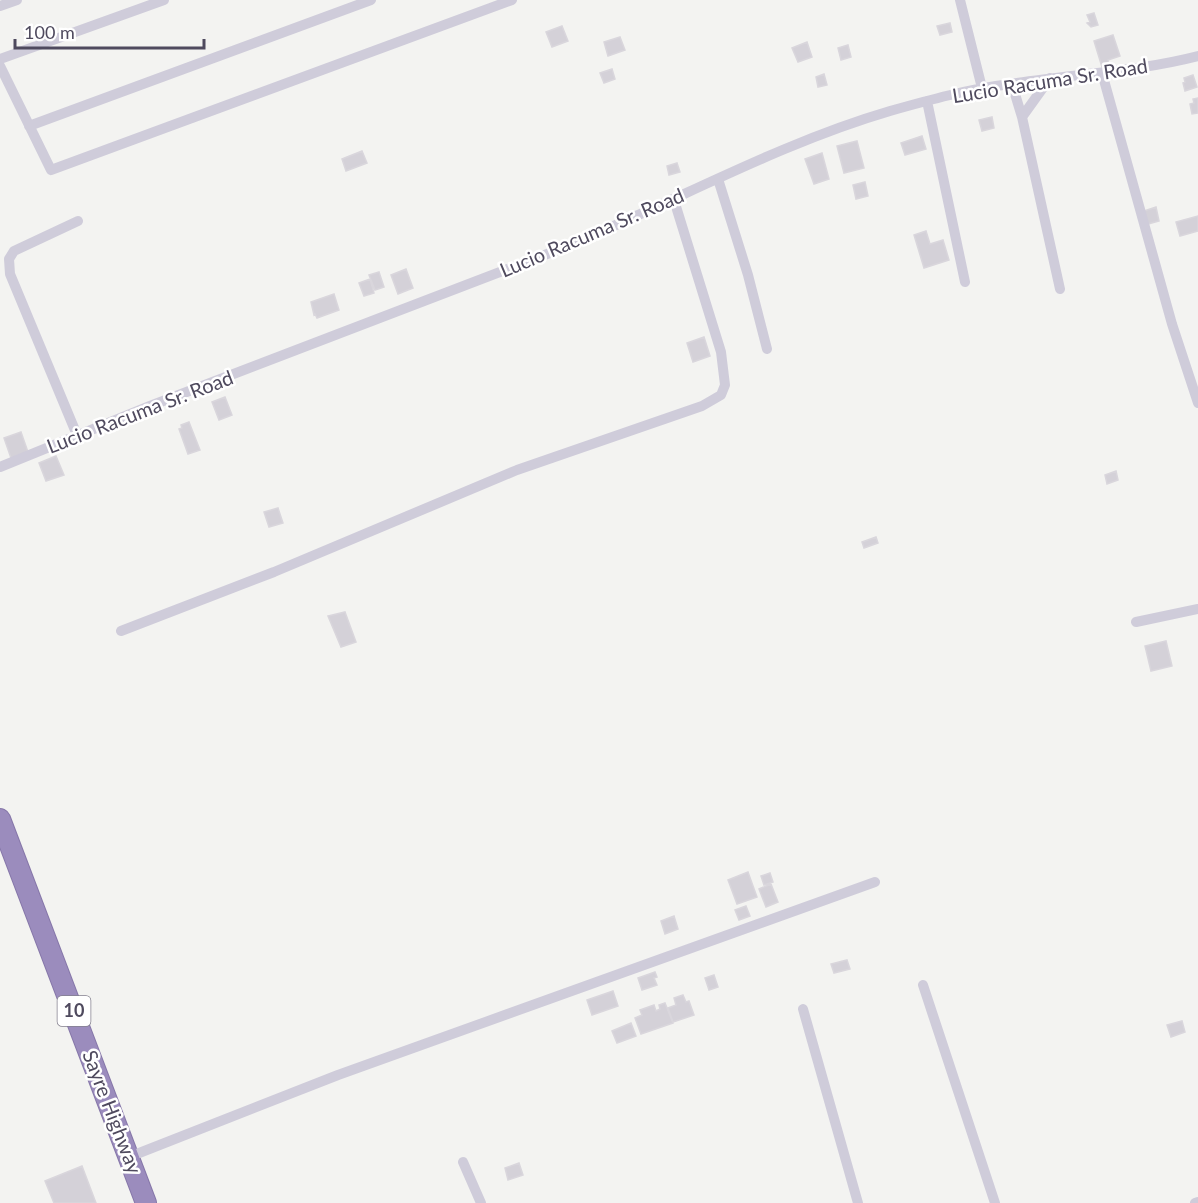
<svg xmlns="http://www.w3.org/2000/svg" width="1198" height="1203" font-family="Lato,sans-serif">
<rect width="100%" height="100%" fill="#f3f3f1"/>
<!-- building -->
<path fill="#d4d1d8" stroke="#d9d6dc" stroke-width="1.5" d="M1094,13L1098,25L1091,27L1087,23L1090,22L1087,15Z
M950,23L952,32L940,35L937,26Z
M562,26L568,41L552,47L546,32Z
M1113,35L1120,56L1108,60L1109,65L1102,67L1094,41Z
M620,37L625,50L608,56L604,42Z
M807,42L812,57L798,62L792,48Z
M848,45L851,57L841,60L838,48Z
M612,69L615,79L604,83L600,73Z
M824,74L827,85L818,87L816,77Z
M1193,75L1197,87L1185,91L1183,83L1185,82L1184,78Z
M1198,98V113L1192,114L1190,104L1194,103L1193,99Z
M992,117L994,128L982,131L979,120Z
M922,136L926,149L905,155L901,143Z
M857,141L864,168L844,173L837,146Z
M362,151L367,163L346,171L342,159Z
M822,153L829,179L814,184L805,159Z
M677,163L680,172L669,175L667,166Z
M865,182L868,196L856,199L853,185Z
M1156,207L1159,221L1148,224L1144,211Z
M1198,216V231L1180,236L1176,222Z
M926,231L930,244L943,240L949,260L924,268L914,235Z
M406,269L413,288L398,294L391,275Z
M379,272L384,287L375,290L369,275Z
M370,279L374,293L364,296L359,283Z
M334,294L339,310L317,318L315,314L314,315L311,302Z
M704,337L710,356L693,362L687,343Z
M225,397L232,415L219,420L212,402Z
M189,422L200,450L188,454L179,429L182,428L181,425Z
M21,432L28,452L11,458L4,438Z
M56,456L64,475L46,481L39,463Z
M1116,471L1118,480L1107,484L1105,475Z
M278,508L283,523L269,527L264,512Z
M876,537L878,543L864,548L862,542Z
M345,612L356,642L341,647L328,616Z
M1166,641L1172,666L1151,671L1145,646Z
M748,872L757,897L737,904L728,880Z
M770,873L773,882L764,885L761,876Z
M771,884L778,902L766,907L759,889Z
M746,906L750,916L739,920L735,910Z
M674,916L678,929L665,934L661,921Z
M847,960L850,969L834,973L831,964Z
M655,972L657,977L654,978L657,985L642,990L638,978Z
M714,975L718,987L709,990L705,978Z
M613,991L618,1006L592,1015L587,1000Z
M683,995L686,1002L689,1001L694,1015L673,1022L668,1008L676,1005L674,998Z
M665,1003L673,1023L641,1034L635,1018L642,1015L640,1010L654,1005L656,1011L660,1009L659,1005Z
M1182,1021L1185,1032L1171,1037L1167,1025Z
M631,1023L636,1036L617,1043L612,1031Z
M519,1163L523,1175L508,1180L505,1168Z
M82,1166L96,1203H54L45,1181Z"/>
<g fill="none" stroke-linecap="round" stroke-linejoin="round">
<defs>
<path id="highway" d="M0,819L146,1203"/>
</defs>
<!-- highway casing -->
<use href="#highway" stroke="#8677a9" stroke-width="22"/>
<!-- street -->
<path stroke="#cfccda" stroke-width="10" d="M960,0L982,88
M0,6L17,0
M0,59L164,0
M0,66L51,170L512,0
M1102,73L1172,324L1198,403
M1008,84L1015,94L1022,117L1060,289
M927,101L965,282
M1022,117L1050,78
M29,126L371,0
M718,179L748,275L767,349
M77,435L10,274L9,259L14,251L78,221
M0,467L150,406L555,251C668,206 774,145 890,111C929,100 969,89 1010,84C1072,74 1136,72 1198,56
M1136,622L1198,609
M121,631L274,572L517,470L702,406L721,395L725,385L721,352L674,200
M923,985L995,1203
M803,1009L858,1203
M129,1157L338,1075L875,882
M463,1162L481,1203
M1195,1203L1198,1202"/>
<!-- highway -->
<use href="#highway" stroke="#9b8cbd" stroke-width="20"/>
</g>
<g text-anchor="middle" stroke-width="5" stroke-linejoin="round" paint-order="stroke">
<!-- shield labels -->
<rect fill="#fff" stroke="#84808e" stroke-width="1.5" x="57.5" y="996" width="33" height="30" rx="4.5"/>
<g font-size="18" font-weight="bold" fill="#4f4a5e">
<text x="74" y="1017">10</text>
</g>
<!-- street labels -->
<g font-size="20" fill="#4f4a5e" stroke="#fff">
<text transform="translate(1050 81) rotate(-9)" y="7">Lucio Racuma Sr. Road</text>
<text transform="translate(592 233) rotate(-23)" y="7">Lucio Racuma Sr. Road</text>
<text transform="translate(140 412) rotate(-21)" y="7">Lucio Racuma Sr. Road</text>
<text transform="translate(112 1112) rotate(69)" y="7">Sayre Highway</text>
</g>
</g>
<!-- scale -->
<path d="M15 39v9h189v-9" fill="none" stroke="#4f4a5e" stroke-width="3"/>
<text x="24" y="39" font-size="18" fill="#4f4a5e" stroke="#ffffff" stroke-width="4.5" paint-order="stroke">100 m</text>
</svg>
